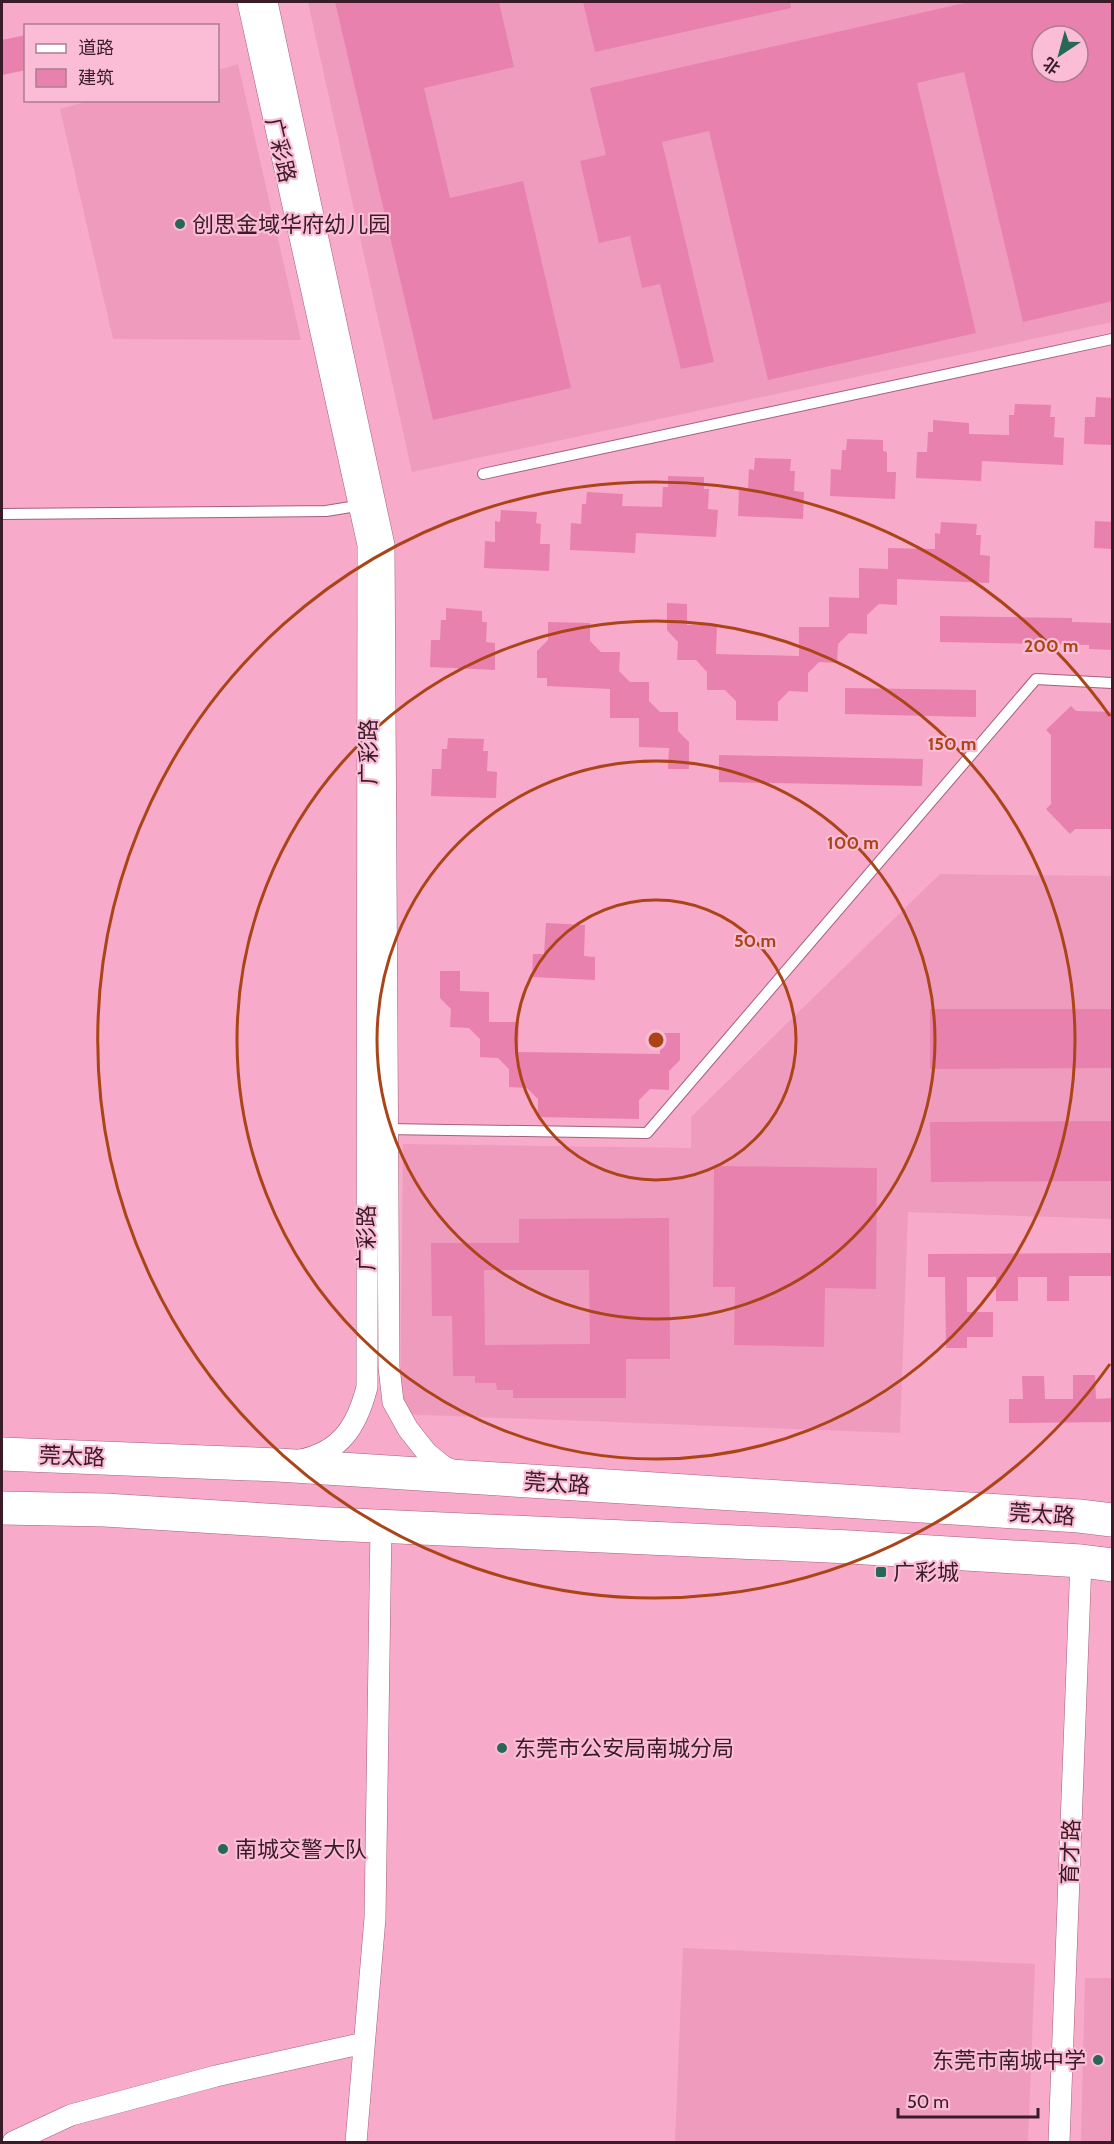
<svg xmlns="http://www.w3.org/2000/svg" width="1114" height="2144" font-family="Cabin,'Noto Sans SC',sans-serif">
<rect width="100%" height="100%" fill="#f7aac9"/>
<!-- built -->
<path fill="#ef9bbe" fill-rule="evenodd" d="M308,2H1112V322L412,472ZM1042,36H1078V72H1042Z
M238,64L301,340L113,339L60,109L93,100H218V70Z
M940,874L1112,876V1219L908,1212L900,1433L400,1414L403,1144L691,1148V1117Z
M683,1948L1035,1964L1028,2142H675Z
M1085,1978H1112V2142H1081Z"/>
<!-- building -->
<path fill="#e981ae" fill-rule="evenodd" d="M335,2H499L514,67L424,88L450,198L523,181L571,388L433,420Z
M583,2H790L791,8L595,52Z
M969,2H1113V301L1023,322L964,72L917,83L976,333L768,380L709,131L662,142L714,362L681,369L660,284L642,288L630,236L599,243L580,161L606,155L590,88ZM1042,36H1078V72H1042Z
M26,35V70L2,75V40Z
M1096,397L1113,398V445L1084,444L1085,417H1095Z
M1015,404L1051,405L1050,417H1055L1054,437L1064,438L1063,465L982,461L981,481L916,478L917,452H927L928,432H933V420L969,423V434L1009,435V415H1014Z
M847,439L883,440V451L887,452V472H896L895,499L830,496L831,469L841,470L842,450H846Z
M755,458L791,459L790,471H795L794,491L804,492L803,519L738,516L739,489H748L749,469L754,470Z
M668,476L704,477V489H709L708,509L718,510L716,537L636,533L635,553L570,550L571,523L581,524L582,504H586L587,492L623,494L622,506L662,507L663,487H668Z
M501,510L537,512L536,523L541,524L540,544H550L549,571L484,568L485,541L495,542V521L500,522Z
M1095,521L1113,522V549L1094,548Z
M941,522L977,524L976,535H981L980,555L990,556L989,583L897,579V605L879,604L867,615V634L849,633L838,644L837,663L819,662L808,673V692L789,691L778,702V721L736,720V701L725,690H707V672L696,660H677L678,642L667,630V603L687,604V625H717L716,654L799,656V627H829V597L859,598V568L888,569V548L935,549V533L940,534Z
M446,608L482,611V622H487L486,642L495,643V670L430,667L431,640H440L441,620H446Z
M940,616L1072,618V622L1113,623V650L1089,649V645L940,642Z
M548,622L590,623V641L601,652H620L619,671L630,682H649V701L660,712H678V731L689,742V769H668L669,748L639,747V718H610V689L547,686V678H537V651L548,640Z
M845,688L976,690V717L845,714Z
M1071,706L1076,711L1113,712V829H1075L1070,834L1046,809L1051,804V735L1046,730Z
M448,738L484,739L483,751H488L487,771L497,772L496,798L431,796L432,769H441L442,749H447Z
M719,755L923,759L922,786L719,782Z
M546,923L585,925L584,956L595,957V980L532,977L533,954H544Z
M440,971H460V991L489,992V1022H519L518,1052L660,1054V1033H680V1060L669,1071V1090L650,1089L639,1100V1119L538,1117V1099L527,1088L509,1087V1069L498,1058L480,1057V1039L469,1028L450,1027L451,1009L440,998Z
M930,1009H1113V1068L930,1069Z
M1113,1121V1181L931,1182L930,1122Z
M714,1166L877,1168L876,1289L825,1288L824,1347L734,1345L735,1287H713Z
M669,1218L670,1359H626V1398H513V1390H497L496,1383H475V1376H453L452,1316H432L431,1243H519V1219ZM484,1270H589L590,1344L485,1345Z
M1113,1253V1276H1069V1301H1047V1277H1018V1301H996V1277H967V1312H993V1337H967V1348H946L945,1277H928V1254Z
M1073,1375H1095L1096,1399L1113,1398V1422L1009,1423V1399H1023L1022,1376H1044L1045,1399H1073Z"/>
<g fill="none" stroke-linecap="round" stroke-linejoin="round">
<defs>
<path id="service" d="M483,474L1112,339
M2,514L326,511L363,505
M386,1129L647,1133L1036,679L1112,683"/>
<path id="minor" d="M248,2L368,545L367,1387C357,1426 341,1452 300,1460
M267,2L384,545L389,1367L393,1402L408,1429L427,1453L443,1466L458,1473
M13,2142L71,2115L216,2076L364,2043
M356,2142L375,1918L381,1526
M1059,2142L1081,1561"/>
<path id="primary" d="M2,1454L278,1465L1079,1516L1112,1520
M2,1508L105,1510L331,1524L850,1547L1081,1561L1112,1565"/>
</defs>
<!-- service casing -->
<use href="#service" stroke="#a55f7d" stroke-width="12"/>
<!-- minor casing -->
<use href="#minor" stroke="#a55f7d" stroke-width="22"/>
<!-- primary casing -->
<use href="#primary" stroke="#a55f7d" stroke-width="34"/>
<!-- service -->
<use href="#service" stroke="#fff" stroke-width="10"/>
<!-- minor -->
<use href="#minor" stroke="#fff" stroke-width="21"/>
<!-- primary -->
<use href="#primary" stroke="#fff" stroke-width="33"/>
</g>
<!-- distance rings -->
<g fill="none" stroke="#ab4416" stroke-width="3">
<circle cx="656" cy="1040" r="140"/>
<circle cx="656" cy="1040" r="279"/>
<circle cx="656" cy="1040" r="419"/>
<path d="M1110 1364A558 558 0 1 1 1110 716"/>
</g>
<!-- markers -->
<g fill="#266756" stroke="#fbbcd5" stroke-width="2">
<circle cx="180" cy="224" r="6"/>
<rect x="875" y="1566" width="12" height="12" rx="3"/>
<circle cx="502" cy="1748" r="6"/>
<circle cx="223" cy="1849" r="6"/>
<circle cx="1098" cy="2060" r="6"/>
</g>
<g text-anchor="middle" stroke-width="4.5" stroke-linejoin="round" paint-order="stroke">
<!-- street labels -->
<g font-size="22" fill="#391c28" stroke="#fbbcd5">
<text transform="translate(281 150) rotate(77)" y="8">广彩路</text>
<text transform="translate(368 752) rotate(-90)" y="8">广彩路</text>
<text transform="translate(366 1238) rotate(-90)" y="8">广彩路</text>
<text transform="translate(72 1456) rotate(2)" y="8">莞太路</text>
<text transform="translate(557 1483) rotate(4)" y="8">莞太路</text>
<text transform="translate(1042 1514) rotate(4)" y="8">莞太路</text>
<text transform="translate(1070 1852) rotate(-88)" y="8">育才路</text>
</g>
<!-- poi labels -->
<g font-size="22" fill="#391c28" stroke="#fbbcd5" text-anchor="start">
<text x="192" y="232">创思金域华府幼儿园</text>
<text x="893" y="1580">广彩城</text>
<text x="514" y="1756">东莞市公安局南城分局</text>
<text x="235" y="1857">南城交警大队</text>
<text x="1086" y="2068" text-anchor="end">东莞市南城中学</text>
</g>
</g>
<circle cx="656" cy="1040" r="9" fill="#ab4416" stroke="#fbbcd5" stroke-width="3"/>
<g font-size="18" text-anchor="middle" font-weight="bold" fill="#ab4416" stroke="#fbbcd5" stroke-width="4.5" stroke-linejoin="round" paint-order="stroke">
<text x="1051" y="652">200 m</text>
<text x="952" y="750">150 m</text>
<text x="853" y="849">100 m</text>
<text x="755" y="947">50 m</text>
</g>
<!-- border -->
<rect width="1114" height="2144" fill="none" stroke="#391c28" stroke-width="6"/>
<!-- legend -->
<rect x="24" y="24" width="195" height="78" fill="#fbbcd5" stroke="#ad7c90" stroke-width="1.5"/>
<rect x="36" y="44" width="30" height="9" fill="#ffffff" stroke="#ad7c90" stroke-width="1.5"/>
<text x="78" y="54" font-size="18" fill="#391c28">道路</text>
<rect x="36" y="69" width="30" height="18" fill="#e981ae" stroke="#ad7c90" stroke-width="1.5"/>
<text x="78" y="84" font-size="18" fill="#391c28">建筑</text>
<!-- north arrow -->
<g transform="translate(1060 54) rotate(216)"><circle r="28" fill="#fbbcd5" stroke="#ad7c90" stroke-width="1.5"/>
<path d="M0-4.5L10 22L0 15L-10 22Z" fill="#266756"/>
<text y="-9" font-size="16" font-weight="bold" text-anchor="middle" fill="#391c28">北</text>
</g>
<!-- scale -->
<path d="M898 2108v9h140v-9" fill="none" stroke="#391c28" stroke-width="3"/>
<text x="907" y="2108" font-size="18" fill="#391c28" stroke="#fbbcd5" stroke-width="4.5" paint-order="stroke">50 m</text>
</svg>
